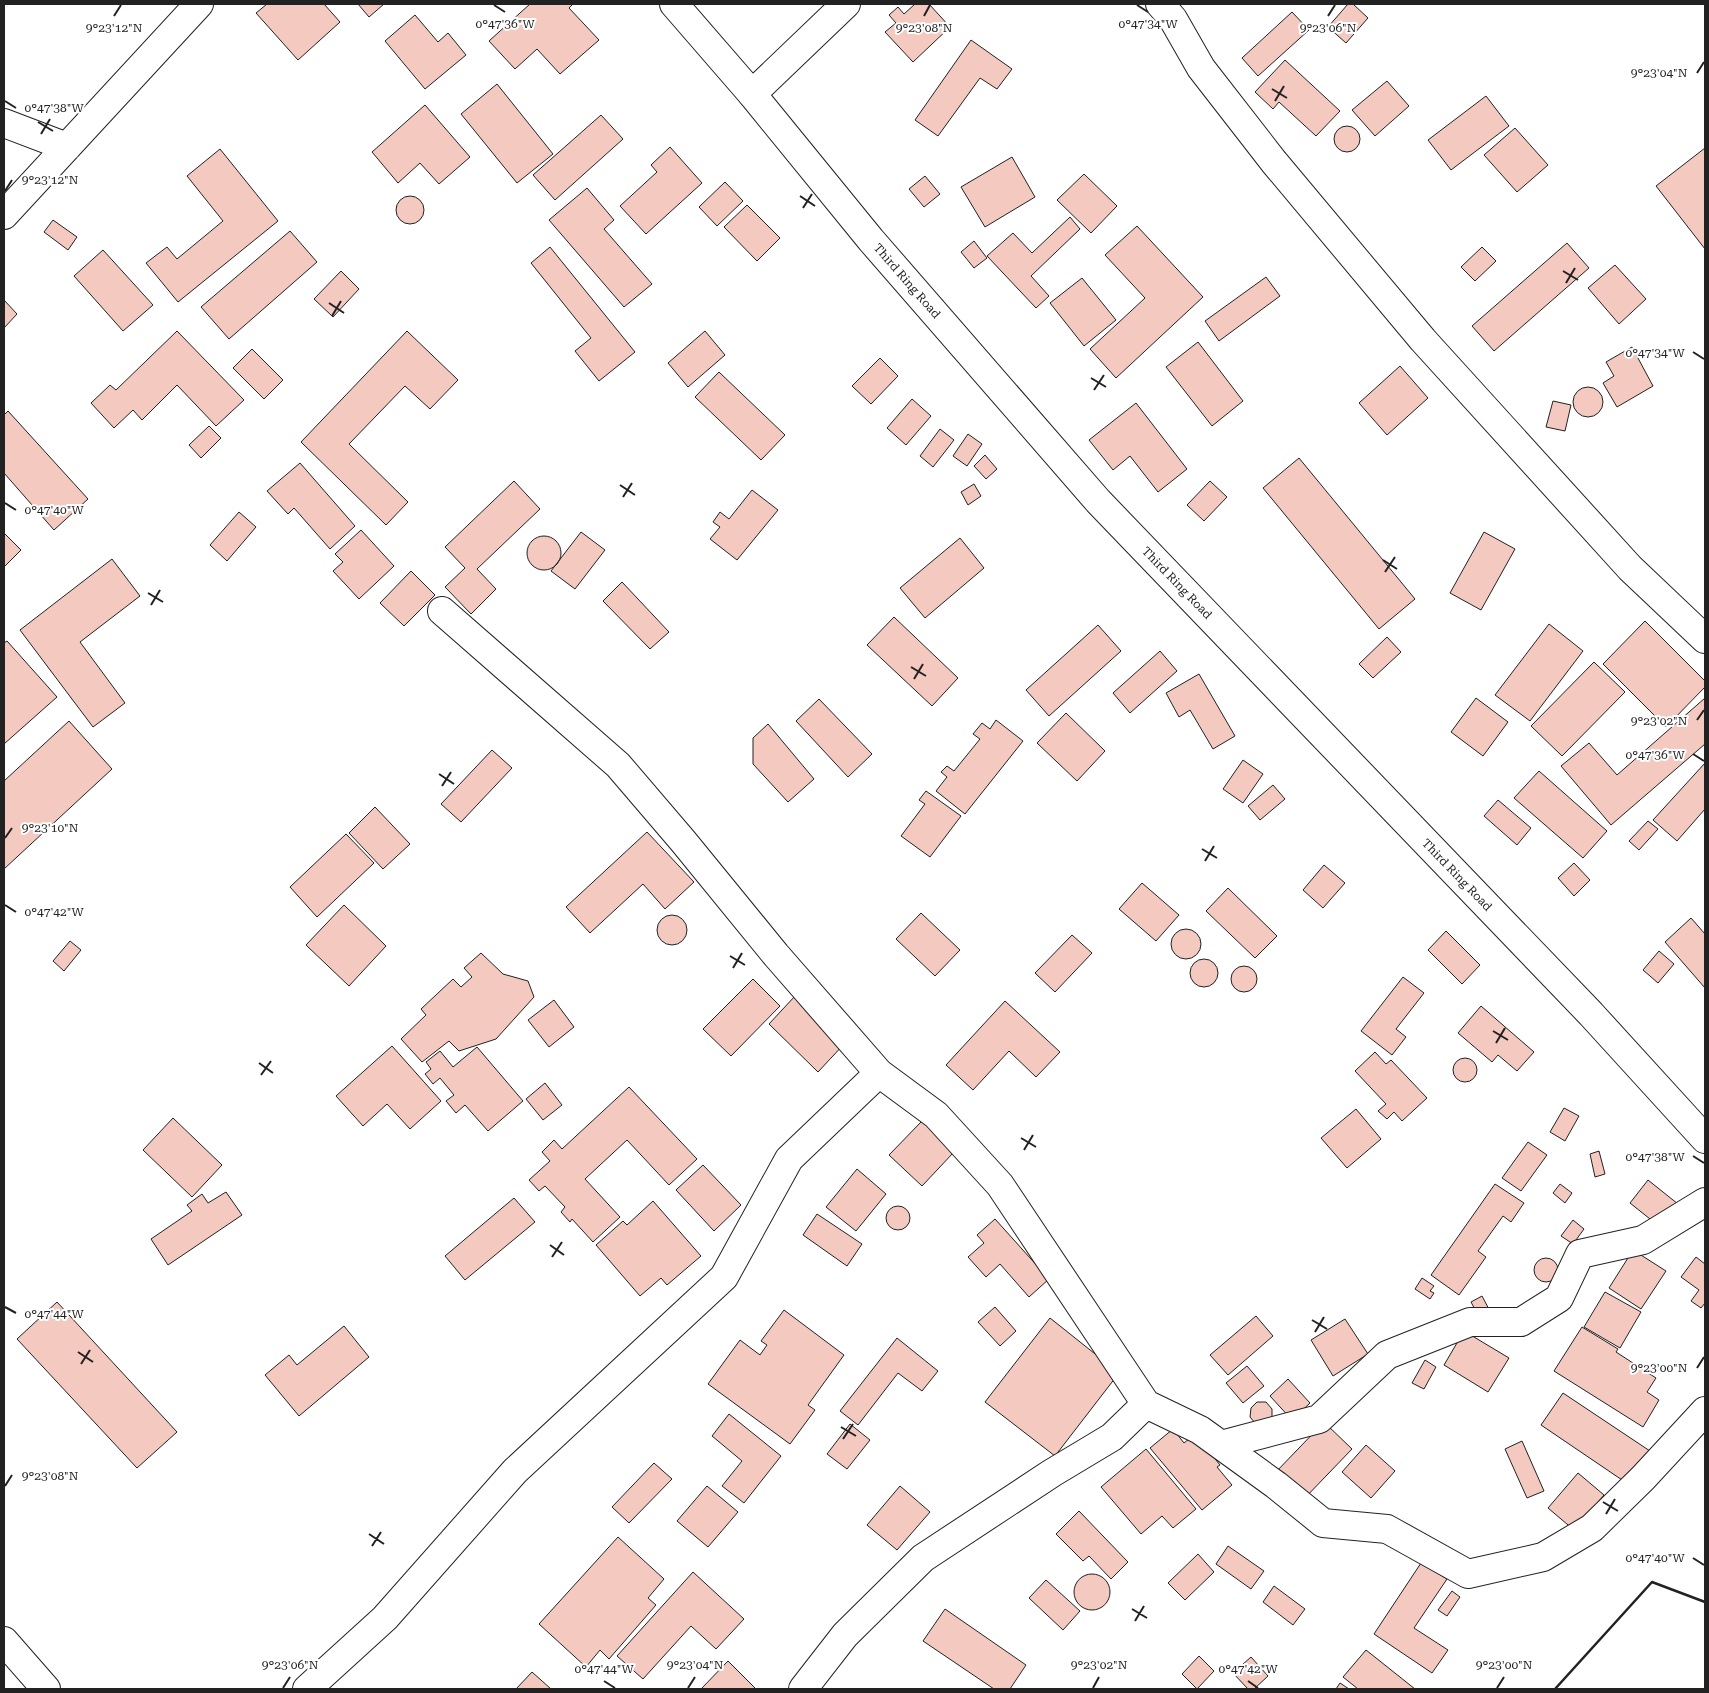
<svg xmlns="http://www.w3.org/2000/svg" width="1709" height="1693" font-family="'Roboto Serif',serif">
<rect width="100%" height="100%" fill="#fff"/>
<!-- building -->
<path fill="#f3c9c0" stroke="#222" d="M267,4H324L340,22L298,60L256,13Z
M358,4H384L369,17Z
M530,4H573L569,8L599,40L560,74L537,49L515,69L489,41Z
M915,4H929L950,27L913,62L885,32L896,23L889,15L898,7L904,14Z
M1348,4H1353L1368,18L1346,43L1328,27Z
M1292,12L1309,30L1258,76L1242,58Z
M415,15L438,42L448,33L466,55L425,89L385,41Z
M971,40L1012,69L997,89L980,78L938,136L915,120Z
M1285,60L1340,111L1316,136L1279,102L1273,109L1255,92Z
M1387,81L1409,106L1375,136L1352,110Z
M497,84L553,154L517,183L461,114Z
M1486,96L1509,126L1451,170L1428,140Z
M425,105L470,157L439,184L420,163L398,183L372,152Z
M601,115L623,139L555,200L533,175Z
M1334 139a13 13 0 1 1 26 0a13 13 0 1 1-26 0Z
M1515,128L1548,165L1517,192L1484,155Z
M670,147L702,183L646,234L620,206L657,172L651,165Z
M1705,148V249L1656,186Z
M220,149L278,221L178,302L146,263L167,247L177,259L223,221L187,176Z
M1012,157L1035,197L985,227L961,187Z
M1084,174L1117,206L1091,233L1057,200Z
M925,176L940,194L924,207L909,189Z
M725,182L743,201L717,226L699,207Z
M587,188L614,220L604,229L652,284L624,307L549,220Z
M396 210a14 14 0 1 1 28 0a14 14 0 1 1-28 0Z
M747,205L780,238L757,261L724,227Z
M1070,217L1080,229L1031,276L1049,296L1036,308L987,256L1013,233L1032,253Z
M53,220L77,237L68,250L44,232Z
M1137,226L1203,297L1116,378L1090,349L1145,298L1105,255Z
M290,231L317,262L229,339L201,307Z
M974,241L987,258L974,268L961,252Z
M1567,243L1589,268L1494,351L1472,326Z
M550,247L635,352L599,381L575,351L591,338L531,263Z
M1482,247L1496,261L1475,281L1461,267Z
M103,250L153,305L123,331L74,276Z
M1615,265L1646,299L1619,324L1588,288Z
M341,271L359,289L333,317L314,299Z
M1266,277L1280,296L1219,341L1205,321Z
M1082,278L1116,320L1084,346L1050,303Z
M4,300L17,314L4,328Z
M177,331L244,400L216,426L177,385L142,420L133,410L114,428L91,403L110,385L116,390Z
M407,331L458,380L430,409L405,386L349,444L408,502L386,525L301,442Z
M705,331L725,355L688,387L668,363Z
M1198,342L1243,401L1212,426L1166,367Z
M1632,347L1653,386L1617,407L1603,383L1614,376L1606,362Z
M252,349L283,380L264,399L233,368Z
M880,358L898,376L871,404L852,386Z
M1400,366L1428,398L1387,435L1359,403Z
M719,372L785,435L761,460L695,397Z
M1573 402a15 15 0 1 1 30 0a15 15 0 1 1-30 0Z
M912,399L931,416L906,445L887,428Z
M1553,401L1571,405L1565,431L1546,427Z
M1136,403L1187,469L1158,492L1130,456L1113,470L1089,440Z
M8,411L88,499L54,530L4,473V415Z
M209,426L221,438L201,458L189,445Z
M940,429L954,440L933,467L920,456Z
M968,434L982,444L967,466L953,456Z
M985,455L997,469L986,479L974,466Z
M1299,458L1415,599L1379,629L1263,488Z
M300,463L355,526L330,549L294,508L288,514L267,491Z
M514,481L540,509L477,569L496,589L471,614L445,587L465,568L445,547Z
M1210,481L1227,497L1204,521L1187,505Z
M974,484L981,496L968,505L961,492Z
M752,490L778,510L737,560L710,539L720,527L713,522L720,512L729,519Z
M239,512L256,527L227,561L210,545Z
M361,530L394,566L359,599L333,571L343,562L335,554Z
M581,532L605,550L575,589L551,571Z
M1484,532L1515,549L1481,610L1450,593Z
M4,533L21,550L5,566L4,564Z
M527 553a17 17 0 1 1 34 0a17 17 0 1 1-34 0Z
M960,538L984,568L925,618L900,588Z
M112,559L140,596L80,642L125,703L93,727L20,630Z
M411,571L435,595L404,626L380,603Z
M622,582L669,632L650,649L603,601Z
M894,617L958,678L932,706L867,645Z
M1645,621L1705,681V687L1666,727L1603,664Z
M1549,624L1583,651L1530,721L1495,695Z
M1098,625L1121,651L1049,716L1026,690Z
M1387,637L1401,652L1373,678L1359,664Z
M7,641L57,697L4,744V643Z
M1160,651L1177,671L1130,713L1113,693Z
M1594,662L1625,692L1562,756L1531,726Z
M1199,674L1235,736L1213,749L1190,710L1179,717L1166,693Z
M1476,698L1508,722L1483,756L1451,732Z
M1705,698V744L1611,825L1561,766L1589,743L1617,775Z
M819,699L872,754L848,777L796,721Z
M1066,713L1105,751L1077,781L1037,743Z
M996,720L1023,741L965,814L936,791L947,777L941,772L947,766L954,771L980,739L973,734L982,723L990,729Z
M69,721L112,769L4,869V781Z
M768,724L814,779L788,802L753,764V738Z
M492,750L512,768L461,822L441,804Z
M1243,760L1263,774L1243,803L1223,789Z
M1705,763V809L1677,841L1653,820Z
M1539,771L1607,831L1583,858L1514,798Z
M1273,785L1285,799L1260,820L1248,806Z
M926,791L961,816L930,857L901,836L925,804L919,800Z
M1498,800L1531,828L1517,845L1484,816Z
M375,807L410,844L383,869L349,833Z
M1648,821L1658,829L1639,850L1629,841Z
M647,832L694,882L665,909L643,884L590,933L566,907Z
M346,834L374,863L317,917L290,887Z
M1574,863L1590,880L1574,896L1558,878Z
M1324,865L1345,883L1323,908L1303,890Z
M1142,883L1179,915L1156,941L1119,909Z
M1228,888L1277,936L1255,958L1206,911Z
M344,905L386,946L349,986L306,945Z
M921,913L960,950L935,976L896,939Z
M657 930a15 15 0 1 1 30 0a15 15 0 1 1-30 0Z
M1691,918L1705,934V988L1665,942Z
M1171 944a15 15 0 1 1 30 0a15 15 0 1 1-30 0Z
M1446,931L1480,965L1462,984L1428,950Z
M1072,935L1092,953L1055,992L1035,973Z
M70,941L81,950L64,971L53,961Z
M1659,951L1674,964L1658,983L1643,970Z
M481,953L503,974L528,981L534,997L496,1039L459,1051L449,1041L422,1062L401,1039L426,1015L421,1009L453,979L461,987L472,977L464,968Z
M1190 973a14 14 0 1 1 28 0a14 14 0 1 1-28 0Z
M1231 979a13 13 0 1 1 26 0a13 13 0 1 1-26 0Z
M1403,977L1424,993L1396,1029L1406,1037L1392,1055L1361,1031Z
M753,979L780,1006L731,1056L703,1029Z
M795,996L845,1043L818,1072L769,1024Z
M554,1000L574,1027L549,1047L528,1020Z
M1005,1001L1060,1052L1036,1077L1009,1051L973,1090L946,1065Z
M1481,1006L1534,1052L1517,1071L1498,1055L1492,1062L1458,1033Z
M392,1046L441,1101L410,1129L387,1104L363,1126L336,1096Z
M477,1047L523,1101L488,1131L465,1105L456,1113L446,1101L454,1095L440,1078L433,1084L425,1074L431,1069L426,1062L440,1051L453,1067Z
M1375,1052L1386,1064L1391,1060L1427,1098L1402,1121L1394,1112L1387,1119L1378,1111L1386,1104L1355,1071Z
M1453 1070a12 12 0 1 1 24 0a12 12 0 1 1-24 0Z
M545,1083L562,1105L543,1120L526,1099Z
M629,1087L697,1159L669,1185L627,1140L585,1179L620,1217L593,1242L572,1219L570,1222L561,1212L565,1207L545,1186L539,1191L529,1180L550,1161L542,1152L554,1140L562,1149Z
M1564,1108L1579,1116L1565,1141L1550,1132Z
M1356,1109L1381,1139L1347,1168L1321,1138Z
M173,1118L222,1165L192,1197L143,1150Z
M922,1121L954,1152L922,1186L889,1155Z
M1528,1142L1547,1155L1521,1191L1502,1178Z
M1599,1151L1605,1174L1595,1177L1590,1154Z
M703,1165L741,1205L714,1231L676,1190Z
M857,1169L886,1194L856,1231L826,1207Z
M1648,1180L1678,1204L1660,1227L1630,1203Z
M1495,1184L1524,1203L1511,1222L1503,1216L1478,1251L1486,1257L1459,1295L1431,1275Z
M1560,1184L1572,1193L1565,1203L1553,1193Z
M226,1192L242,1215L168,1265L151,1239L192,1211L187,1205L202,1194L208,1203Z
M514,1198L535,1222L465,1280L445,1256Z
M653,1201L701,1256L667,1285L661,1278L640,1296L596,1245L623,1221L627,1225Z
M886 1218a12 12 0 1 1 24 0a12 12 0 1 1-24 0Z
M817,1214L862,1244L847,1266L803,1235Z
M995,1219L1049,1279L1029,1297L1000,1264L986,1277L968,1257L984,1243L977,1235Z
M1573,1220L1584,1229L1573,1244L1561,1236Z
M1633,1250L1666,1271L1641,1309L1609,1288Z
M1696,1257L1705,1264V1303L1701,1308L1691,1301L1699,1290L1681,1277Z
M1534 1270a12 12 0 1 1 24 0a12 12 0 1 1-24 0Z
M1422,1278L1434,1286L1430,1291L1434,1293L1430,1299L1415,1289Z
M1605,1292L1641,1312L1620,1348L1584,1327Z
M1482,1296L1492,1315L1481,1321L1471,1302Z
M57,1302L177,1432L137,1468L17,1339Z
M995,1307L1016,1331L1000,1346L978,1322Z
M784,1310L844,1355L808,1405L815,1410L790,1444L708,1384L740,1340L760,1355L767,1345L761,1341Z
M1256,1316L1273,1336L1228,1375L1210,1355Z
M1050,1318L1119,1373L1055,1456L985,1402Z
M1345,1319L1368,1354L1333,1376L1311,1340Z
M344,1326L369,1357L299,1416L265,1375L289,1355L297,1365Z
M1582,1327L1618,1349L1616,1352L1656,1378L1647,1392L1659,1400L1643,1427L1554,1371Z
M1464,1331L1509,1358L1488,1392L1444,1365Z
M897,1338L938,1371L922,1391L898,1373L858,1425L840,1411Z
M1425,1360L1436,1367L1424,1389L1412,1383Z
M1247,1366L1264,1386L1243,1403L1226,1383Z
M1288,1379L1310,1403L1292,1420L1270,1396Z
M1563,1393L1650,1451L1628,1484L1541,1425Z
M1257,1402H1266L1272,1409V1417L1256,1424L1250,1417L1251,1408Z
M729,1414L781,1456L744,1503L722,1486L742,1461L712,1436Z
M1324,1422L1352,1449L1302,1501L1274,1474Z
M850,1424L870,1440L847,1469L827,1454Z
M1173,1429L1184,1443L1195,1434L1220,1465L1217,1467L1232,1485L1202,1510L1150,1448Z
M1522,1441L1544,1491L1527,1498L1505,1449Z
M1366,1445L1395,1471L1371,1498L1342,1472Z
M1146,1449L1196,1509L1173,1528L1162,1516L1141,1534L1101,1487Z
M654,1463L672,1479L629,1523L612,1507Z
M1578,1473L1604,1495L1574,1530L1548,1508Z
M707,1486L738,1512L708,1547L677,1521Z
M900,1486L930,1512L897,1550L867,1525Z
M1079,1511L1128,1562L1111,1579L1089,1556L1083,1561L1056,1534Z
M618,1537L664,1579L648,1598L656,1605L609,1659L600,1650L586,1667L539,1624Z
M1228,1546L1264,1571L1251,1589L1216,1564Z
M1198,1554L1214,1572L1185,1600L1168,1583Z
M1421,1563L1447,1579L1414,1628L1448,1650L1432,1673L1374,1634Z
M693,1572L744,1619L716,1649L691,1626L643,1679L617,1656Z
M1074 1592a18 18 0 1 1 36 0a18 18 0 1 1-36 0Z
M1046,1580L1080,1611L1063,1630L1029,1598Z
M1274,1586L1305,1609L1293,1625L1263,1602Z
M1452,1591L1460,1597L1447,1616L1438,1610Z
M945,1609L1026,1665L1010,1689H994L923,1641Z
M1366,1650L1415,1689H1358L1343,1677Z
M1199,1656L1214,1671L1197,1689L1182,1674Z
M1251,1657L1268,1676L1254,1689H1248L1233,1673Z
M728,1661L756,1689H701Z
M532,1672L551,1689H516Z
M1340,1683L1349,1689H1336Z"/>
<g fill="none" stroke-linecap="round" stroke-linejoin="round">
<defs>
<path id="street" d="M1160,4L1173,19L1201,68L1274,162L1423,340L1630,568L1705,639
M752,94L846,4
M4,123L67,147
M4,215L199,4
M442,611L618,765L683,841L776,955L879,1073L936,1115L1000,1185L1146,1404L1200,1430L1276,1485L1323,1523L1387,1529L1468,1574L1543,1557L1592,1528L1643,1478L1705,1411
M1221,1445L1319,1419L1387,1355L1470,1322H1521L1559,1298L1580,1254L1643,1240L1705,1202
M4,1641L46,1689
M307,1689L385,1618L515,1471L724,1277L789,1159L879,1073
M803,1689L845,1635L923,1558L1052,1473L1112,1437L1146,1404"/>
<path id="secondary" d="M674,4L752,94L871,240L1098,501L1591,1014L1705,1139"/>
</defs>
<!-- street casing -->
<use href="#street" stroke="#222" stroke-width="30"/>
<!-- secondary casing -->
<use href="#secondary" stroke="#222" stroke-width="30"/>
<!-- street -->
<use href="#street" stroke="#fff" stroke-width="28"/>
<!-- secondary -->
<use href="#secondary" stroke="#fff" stroke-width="28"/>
<!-- wall -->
<path stroke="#222" stroke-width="2.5" d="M1555,1689L1652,1582L1705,1602"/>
</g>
<!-- ticks -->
<path fill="none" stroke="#222" stroke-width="2" d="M494,5L505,12M1137,5L1148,12M114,16L121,5M924,16L930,5M1328,16L1335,5M1697,73L1704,62M1272,89L1287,98M5,101L16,108M1275,101L1284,86M38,122L53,131M41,134L50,119M5,191L12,180M800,196L815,206M803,208L812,194M1563,271L1578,280M1566,283L1575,268M329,303L344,313M332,316L341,301M1693,352L1704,359M1091,378L1106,387M1094,390L1104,375M620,485L635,495M623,497L632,483M5,503L16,510M1383,560L1397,569M1385,572L1395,557M148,593L163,602M151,605L160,590M911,667L926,676M914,679L923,664M1697,720L1704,710M1693,754L1704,761M439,774L454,784M442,786L451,772M5,838L12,828M1202,849L1217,858M1205,861L1214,846M5,905L16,912M730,956L745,965M733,968L742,953M1493,1031L1508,1040M1496,1043L1505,1028M259,1063L273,1073M261,1075L271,1061M1021,1138L1036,1147M1024,1150L1033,1135M1693,1156L1704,1163M550,1245L564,1255M552,1257L562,1242M5,1307L16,1313M1312,1320L1327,1329M1315,1332L1324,1317M78,1352L93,1362M81,1364L90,1350M1697,1368L1704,1357M841,1427L856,1436M843,1439L853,1424M5,1486L12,1475M1603,1502L1618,1511M1606,1514L1615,1499M369,1534L384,1544M372,1546L381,1532M1693,1558L1704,1565M1132,1609L1147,1618M1135,1621L1144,1606M604,1681L615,1688M1248,1681L1258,1688M283,1688L290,1677M688,1688L695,1677M1093,1688L1099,1677M1497,1688L1504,1677"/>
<g text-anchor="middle" stroke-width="4" stroke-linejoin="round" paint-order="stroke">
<!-- street labels -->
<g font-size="12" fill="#222" stroke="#fff">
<text transform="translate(907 281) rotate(49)" y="4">Third Ring Road</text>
<text transform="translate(1177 583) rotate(46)" y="4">Third Ring Road</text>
<text transform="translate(1457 875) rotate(46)" y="4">Third Ring Road</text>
</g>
</g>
<g font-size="12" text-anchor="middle" fill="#222" stroke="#fff" stroke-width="4" stroke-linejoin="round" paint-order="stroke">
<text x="505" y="28">0°47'36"W</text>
<text x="1148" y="28">0°47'34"W</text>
<text x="114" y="32">9°23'12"N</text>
<text x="924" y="32">9°23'08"N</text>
<text x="1328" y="32">9°23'06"N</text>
<text x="1659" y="77">9°23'04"N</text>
<text x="54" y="112">0°47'38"W</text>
<text x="50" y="184">9°23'12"N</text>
<text x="1655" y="357">0°47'34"W</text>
<text x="54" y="514">0°47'40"W</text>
<text x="1659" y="725">9°23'02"N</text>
<text x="1655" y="759">0°47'36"W</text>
<text x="50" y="832">9°23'10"N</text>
<text x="54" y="916">0°47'42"W</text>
<text x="1655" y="1161">0°47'38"W</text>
<text x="54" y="1318">0°47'44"W</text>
<text x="1659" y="1372">9°23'00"N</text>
<text x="50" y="1480">9°23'08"N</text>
<text x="1655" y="1562">0°47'40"W</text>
<text x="290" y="1669">9°23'06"N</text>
<text x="695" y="1669">9°23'04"N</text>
<text x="1099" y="1669">9°23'02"N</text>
<text x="1504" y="1669">9°23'00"N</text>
<text x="604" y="1673">0°47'44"W</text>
<text x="1248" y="1673">0°47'42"W</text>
</g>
<!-- border -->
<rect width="1709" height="1693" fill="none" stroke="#222222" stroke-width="10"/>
</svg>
